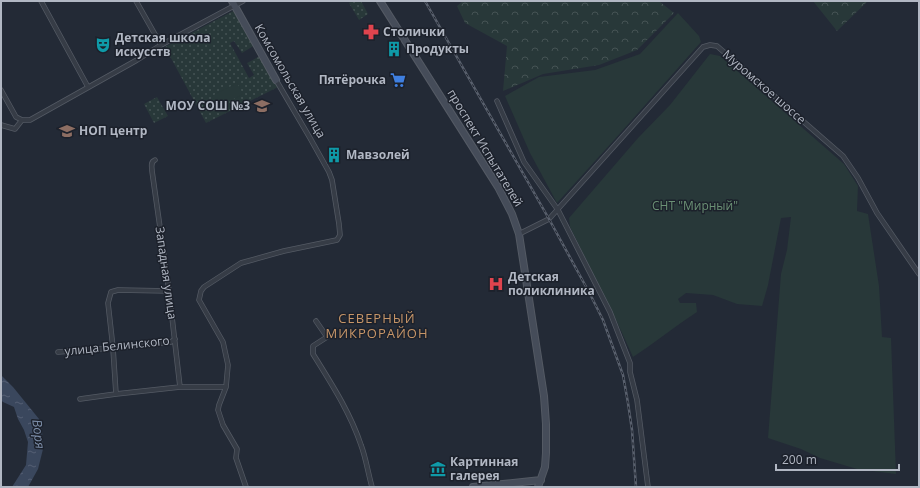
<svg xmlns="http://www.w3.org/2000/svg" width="920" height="488" font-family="'Open Sans',sans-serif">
<defs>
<pattern id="grass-dots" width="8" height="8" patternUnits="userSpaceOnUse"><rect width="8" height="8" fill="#283839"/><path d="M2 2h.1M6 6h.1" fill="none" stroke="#455354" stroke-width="1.8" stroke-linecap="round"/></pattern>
<pattern id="forest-crowns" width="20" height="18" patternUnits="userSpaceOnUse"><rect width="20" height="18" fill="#283839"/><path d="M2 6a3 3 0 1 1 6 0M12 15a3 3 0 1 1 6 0" fill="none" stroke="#455354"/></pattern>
<pattern id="water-ripples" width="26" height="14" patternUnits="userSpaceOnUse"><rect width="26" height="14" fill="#3a475d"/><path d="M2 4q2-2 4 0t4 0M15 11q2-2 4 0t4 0" fill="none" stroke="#545f73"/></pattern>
</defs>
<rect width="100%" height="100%" fill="#232a36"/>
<!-- grass -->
<path fill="url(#grass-dots)" d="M352,1H361L368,14L359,20L349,3Z
M235,10L255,45L242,53L234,41L230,43L249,78L254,75L247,63L260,56L278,87L206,123L165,47Z
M157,97L168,116L154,123L144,104Z"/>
<!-- forest -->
<path fill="url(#forest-crowns)" d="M463,1H659L674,13L637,50L599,65L543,74L503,91L507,46L465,23L457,6Z
M813,1H868L837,31Z"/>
<!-- garden -->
<path fill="#283839" d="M678,13L699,36L701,42L615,139L557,203L530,153L505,96L539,77L595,70L640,54Z
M710,54L720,56L844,164L858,186L857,211L868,214L879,286L882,337L891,338L896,474L857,469L820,458L801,449L768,438L781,274L787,250L791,217L781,218L768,285L762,306L737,304L713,295L686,293L678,299L680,303H696L697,312C675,326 655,343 633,357L617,322L570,227L569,218L638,138L670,105Z
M237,83L243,94L218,107L212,96Z"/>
<!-- water -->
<path fill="url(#water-ripples)" d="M1,375L13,387L39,419L42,431L43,449L38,469L28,487H12L26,465L28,442L24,430L18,419L14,407L3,402L1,400Z"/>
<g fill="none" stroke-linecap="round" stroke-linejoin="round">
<defs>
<path id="street" d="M41,1L88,87
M136,1L161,45
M1,90L16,117L22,120L15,129L1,125
M497,101L524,162L558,210L610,312L630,363V372L637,400L648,487
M22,120H30L137,60L161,45L243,1
M155,160C150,162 152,167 152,171L169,291L180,387
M519,234L549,219L703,47L710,45L717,46L843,156L858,178L877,213L919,274
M316,321L327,337L313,346V354C331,383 350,412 361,445C366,458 368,473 372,487
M58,352L113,348L171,342L175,339
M116,394L113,348L108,303L111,292L118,290L169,291
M80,399L116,394L180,387H226
M246,487L236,458L237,449L223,425L218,410L219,405L226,387L228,365L223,342L199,300L201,291L204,287L241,263L284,251L337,240L340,235L339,224L332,180L329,172L310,138L276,80"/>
<path id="secondary" d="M232,1L276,80
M380,1L498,187L512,214L519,234L544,396L546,424V453L545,467L538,487
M473,487L541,480"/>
</defs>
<!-- street casing -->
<use href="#street" stroke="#545a64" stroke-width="5.5"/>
<!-- secondary casing -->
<use href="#secondary" stroke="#545a64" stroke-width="8"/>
<!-- street -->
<use href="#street" stroke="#363c46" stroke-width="4"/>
<!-- secondary -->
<use href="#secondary" stroke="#454c59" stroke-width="6"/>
<defs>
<path id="rail" d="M425,1L549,219L590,294L603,320L623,375L628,403L632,430L636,487"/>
</defs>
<!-- rail casing -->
<use href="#rail" stroke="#59606d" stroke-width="2.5"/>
<!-- rail -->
<use href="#rail" stroke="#1c212b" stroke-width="1" stroke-dasharray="3" stroke-linecap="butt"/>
</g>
<!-- icons -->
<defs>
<symbol id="pharmacy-bare" viewBox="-9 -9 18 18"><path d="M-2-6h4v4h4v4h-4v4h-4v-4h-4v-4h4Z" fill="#e0444e" stroke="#1c212b" stroke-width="2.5" paint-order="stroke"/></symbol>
<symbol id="theatre-bare" viewBox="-9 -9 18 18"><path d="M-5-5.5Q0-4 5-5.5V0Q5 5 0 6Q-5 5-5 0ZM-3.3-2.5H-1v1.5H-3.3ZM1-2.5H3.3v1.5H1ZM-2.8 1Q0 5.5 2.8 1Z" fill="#0f9aa8" stroke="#1c212b" stroke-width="2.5" paint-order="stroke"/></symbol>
<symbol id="building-bare" viewBox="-9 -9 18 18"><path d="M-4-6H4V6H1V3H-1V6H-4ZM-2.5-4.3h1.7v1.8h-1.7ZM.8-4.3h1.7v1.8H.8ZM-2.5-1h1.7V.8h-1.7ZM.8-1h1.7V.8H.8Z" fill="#0f9aa8" stroke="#1c212b" stroke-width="2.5" paint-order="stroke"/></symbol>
<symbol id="supermarket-bare" viewBox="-9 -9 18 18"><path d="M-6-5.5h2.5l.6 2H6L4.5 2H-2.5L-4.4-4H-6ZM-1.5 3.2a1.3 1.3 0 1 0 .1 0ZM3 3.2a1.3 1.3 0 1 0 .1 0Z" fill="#3f7fe0" stroke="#1c212b" stroke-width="2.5" paint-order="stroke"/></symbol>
<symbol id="school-bare" viewBox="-9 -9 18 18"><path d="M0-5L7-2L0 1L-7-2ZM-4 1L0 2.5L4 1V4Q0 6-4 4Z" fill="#8d6e63" stroke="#1c212b" stroke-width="2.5" paint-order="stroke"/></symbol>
<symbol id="hospital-bare" viewBox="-9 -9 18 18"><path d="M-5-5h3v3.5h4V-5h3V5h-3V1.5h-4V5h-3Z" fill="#e0444e" stroke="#1c212b" stroke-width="2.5" paint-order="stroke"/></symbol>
<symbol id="museum-bare" viewBox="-9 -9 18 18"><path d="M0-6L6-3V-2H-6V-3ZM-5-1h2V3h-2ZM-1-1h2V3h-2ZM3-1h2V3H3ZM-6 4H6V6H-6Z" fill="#0f9aa8" stroke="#1c212b" stroke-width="2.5" paint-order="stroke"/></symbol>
</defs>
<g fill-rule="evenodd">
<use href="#pharmacy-bare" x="360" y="21" width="22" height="22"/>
<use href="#theatre-bare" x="92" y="34" width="22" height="22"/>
<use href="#building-bare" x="383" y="38" width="22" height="22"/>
<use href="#supermarket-bare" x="387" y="69" width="22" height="22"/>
<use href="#school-bare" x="251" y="95" width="22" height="22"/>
<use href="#school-bare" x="56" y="120" width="22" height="22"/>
<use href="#building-bare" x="323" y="144" width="22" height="22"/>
<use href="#hospital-bare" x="485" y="273" width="22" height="22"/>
<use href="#museum-bare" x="427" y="458" width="22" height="22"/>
</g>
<g text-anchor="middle" stroke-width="3" stroke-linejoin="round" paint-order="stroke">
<!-- poi labels -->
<g font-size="12" font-weight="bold" fill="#b1b7c3" stroke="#1c212b" text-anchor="start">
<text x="383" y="36">Столички</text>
<text x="115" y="42">Детская школа<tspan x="115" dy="14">искусств</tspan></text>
<text x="406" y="53">Продукты</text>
<text x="386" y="84" text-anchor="end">Пятёрочка</text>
<text x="250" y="110" text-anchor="end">МОУ СОШ №3</text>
<text x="79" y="135">НОП центр</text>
<text x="346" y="159">Мавзолей</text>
<text x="508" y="281">Детская<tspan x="508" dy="14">поликлиника</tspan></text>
<text x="450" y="466">Картинная<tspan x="450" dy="14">галерея</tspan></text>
</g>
<!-- street labels -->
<g font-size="12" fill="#b1b7c3" stroke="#1c212b">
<text transform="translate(290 81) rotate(60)" y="4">Комсомольская улица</text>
<text transform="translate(764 87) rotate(41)" y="4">Муромское шоссе</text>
<text transform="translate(485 148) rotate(59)" y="4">проспект Испытателей</text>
<text transform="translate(166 273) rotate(82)" y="4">Западная улица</text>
<text transform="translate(117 346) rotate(-6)" y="4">улица Белинского</text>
</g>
<!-- park labels -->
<g font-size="12" fill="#6b9175" stroke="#1c212b">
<text x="695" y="210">СНТ "Мирный"</text>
</g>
<!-- neighbourhood labels -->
<g font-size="13" letter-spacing="1" fill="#c69568" stroke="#1c212b">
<text x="377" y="323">СЕВЕРНЫЙ<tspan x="377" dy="15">МИКРОРАЙОН</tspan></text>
</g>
<!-- water labels -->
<g font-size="13" font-style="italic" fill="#7c8da8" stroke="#1c212b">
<text transform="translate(39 434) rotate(83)" y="5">Воря</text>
</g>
</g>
<!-- border -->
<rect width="920" height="488" fill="none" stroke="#b1b7c3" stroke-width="4"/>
<!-- scale -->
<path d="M776 464v6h123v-6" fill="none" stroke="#b1b7c3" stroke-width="2"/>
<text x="782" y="464" font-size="12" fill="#b1b7c3" stroke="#1c212b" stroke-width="3" paint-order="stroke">200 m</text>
</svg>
